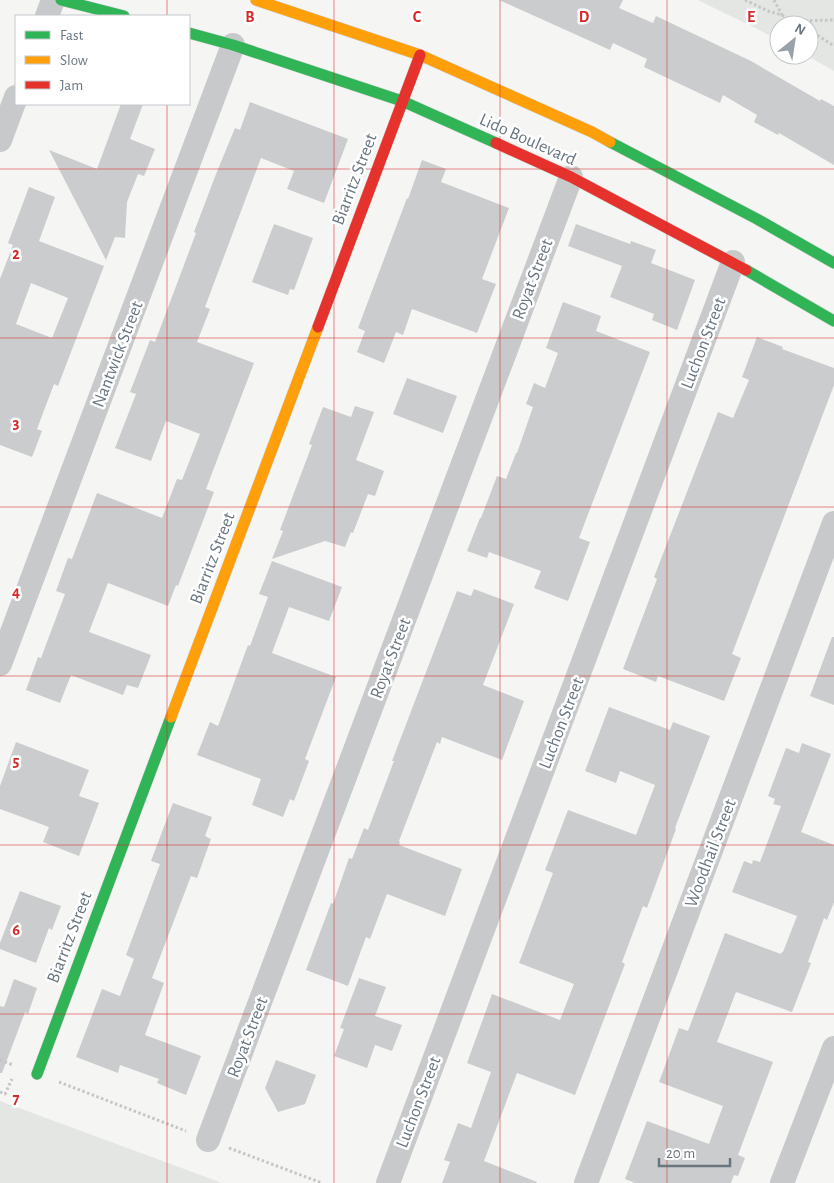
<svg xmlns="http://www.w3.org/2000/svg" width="834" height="1183" font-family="'Alegreya Sans',sans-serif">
<rect width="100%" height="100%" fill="#f5f5f4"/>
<!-- green -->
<path fill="#e3e6e2" d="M698,0H834V71L806,55H809V25H779V40Z
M0,1101L222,1183H0Z"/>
<!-- building -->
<path fill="#cbcccd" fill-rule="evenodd" d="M499,0H623L619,8L653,23L656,16L751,61L820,101L821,99L834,106V165L779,133L778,135L754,122L757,115L723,95L720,103L644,67L647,59L613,43L610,50Z
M250,102L348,139L324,203L287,189L294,171L261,158L205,307L210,309L197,342L254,363L206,489L214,492L178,586L176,585L168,606L108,583L89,632L151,655L138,688L127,685L123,695L71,675L60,703L26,690L38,657L41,658L65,594L56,591L68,558L72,559L97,493L162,518L177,479L182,480L200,434L166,421L151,461L115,448L136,394L130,392L150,340L155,342L196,233L194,232L216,174L235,128L240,130Z
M121,104H143L130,139L155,149L144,176L138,174L127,202L125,238L115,237L106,260L49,150L97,169Z
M422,160L446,169L441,182L509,208L482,279L496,284L477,333L412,309L403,335L396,332L384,363L357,352L365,331L358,328L407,198L408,199Z
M29,187L55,197L39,241L104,266L58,386L54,384L37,429L42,431L32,457L0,445V279L13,245L8,243ZM31,283L68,298L52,338L16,324Z
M274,224L313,238L294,290L290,289L288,295L252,282Z
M576,224L630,244L631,241L656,250L651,263L695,280L677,330L652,320L654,314L610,297L622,266L568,246Z
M563,302L601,316L596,331L650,352L579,538L590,542L568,601L534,588L541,571L489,552L487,558L467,551L480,518H481L497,476L506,479L516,453H517L533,407L526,404L534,383L545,388L558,353L546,348Z
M757,337L783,347L782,349L834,368V385L732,654L741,658L724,701L658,676L656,682L623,669L657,579L654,577L718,412L733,418L749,380L742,377Z
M407,378L457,396L443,433L393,414Z
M355,406L374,412L356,460L384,471L375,496L368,494L353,533L351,532L345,547L325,541L272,559L283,531L280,530L312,445L309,444L323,407L351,417Z
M272,561L342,587L329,621L289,607L272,653L336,677L305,759L309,761L294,801L290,799L283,817L252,805L261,779L197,755L210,722L218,726L248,645L250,646L268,597L259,594Z
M474,589L514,604L483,685L524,701L502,760L442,737L440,744L437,742L399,841L400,842L399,845L462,869L445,916L387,894L370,939L366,937L348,986L306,970L331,903L333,904L349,858L352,859L364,828L368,830L394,761H392L457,591L471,596Z
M832,637H834V705L810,696Z
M609,707L670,730L673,722L710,736L675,828L676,829L647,908L643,906L622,962L625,964L575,1095L517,1073L484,1161L537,1182L536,1183H442L450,1162L444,1160L458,1123L471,1128L491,1072L467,1063L492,994L560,1020L574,984L519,963L553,873L545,870L568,810L636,835L655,785L620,771L616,783L585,771Z
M16,742L89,770L79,796L99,803L79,856L43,842L49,827L0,809V786Z
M802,743L831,754L801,832L834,845V902L827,920L824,918L808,962L811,963L792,1012L736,992L717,1042L773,1062L738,1155L745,1158L738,1176L734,1175L731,1183H635L625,1179L647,1121L709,1144L723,1106L659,1082L679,1028L688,1031L725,933L781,954L782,952H783L797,916L732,892L744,861L752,864L753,860L760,862L781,806L773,804L775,799L768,796L786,748L799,753Z
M173,803L212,817L205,836L211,839L197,878L191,876L152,978L164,983L145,1035L201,1056L186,1095L157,1083L159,1079L120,1065L118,1073L76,1057L102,989L120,996L134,959L126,955L160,864L151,861Z
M20,891L61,906L52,930L49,928L36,963L0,949V943Z
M359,978L386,987L375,1016L402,1025L392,1051L375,1045L367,1068L334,1056L344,1029L340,1028Z
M14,979L37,988L28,1014L25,1012L2,1073H0V1006L4,1007Z
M276,1060L316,1075L305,1104L278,1112L265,1088Z"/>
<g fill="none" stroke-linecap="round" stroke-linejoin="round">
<defs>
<path id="fast" d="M61,0L124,16
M189,33L233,45L402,101L496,143
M610,142L757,219L834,263
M746,270L834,321
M37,1074L171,717"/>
<path id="slow" d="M256,0L420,55L592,132L610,142
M171,717L318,327"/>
<path id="jam" d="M496,143L571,177L746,270
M318,327L420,55"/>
</defs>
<!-- fast casing -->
<use href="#fast" stroke="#d1d1d1" stroke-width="12"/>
<!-- slow casing -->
<use href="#slow" stroke="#d1d1d1" stroke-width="12"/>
<!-- jam casing -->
<use href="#jam" stroke="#d1d1d1" stroke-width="12"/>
<!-- path -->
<path stroke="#c5c6c7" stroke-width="3" stroke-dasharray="2.5 2.5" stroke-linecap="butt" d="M745,0L768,11L782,15L800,25
M774,0L782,15
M795,21L834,20
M809,30L834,46
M0,1060L13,1065
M59,1082L186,1131
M0,1092L5,1094L12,1079
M229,1148L322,1183"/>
<!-- street -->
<path stroke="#c7c9ca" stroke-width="24" d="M47,16L53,0
M0,140L16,97
M0,664L233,45
M208,1140L571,177
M388,1183L733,262
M586,1183L834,523
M782,1183L834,1048"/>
<!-- fast -->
<use href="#fast" stroke="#30b455" stroke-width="11"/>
<!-- slow -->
<use href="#slow" stroke="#ff9f0a" stroke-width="11"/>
<!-- jam -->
<use href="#jam" stroke="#e5322d" stroke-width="11"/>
</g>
<!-- grid -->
<path fill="none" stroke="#d62828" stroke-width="1" stroke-opacity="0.55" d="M167,0V16M334,0V1183M500,0V1183M667,0V1183M167,104V1183M0,169H834M0,338H834M0,507H834M0,676H834M0,845H834M0,1014H834"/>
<g text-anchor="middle" stroke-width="5" stroke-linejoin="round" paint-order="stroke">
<!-- street labels -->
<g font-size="18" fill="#697680" stroke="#fff">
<text transform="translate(528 139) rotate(24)" y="6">Lido Boulevard</text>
<text transform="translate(354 179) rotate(-69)" y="6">Biarritz Street</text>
<text transform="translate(532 279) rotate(-69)" y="6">Royat Street</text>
<text transform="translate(703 343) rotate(-69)" y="6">Luchon Street</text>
<text transform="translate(117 354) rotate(-69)" y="6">Nantwick Street</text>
<text transform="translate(212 558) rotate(-69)" y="6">Biarritz Street</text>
<text transform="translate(390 658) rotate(-69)" y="6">Royat Street</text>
<text transform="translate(561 723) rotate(-69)" y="6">Luchon Street</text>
<text transform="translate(710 853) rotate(-69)" y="6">Woodhail Street</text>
<text transform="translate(69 937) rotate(-69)" y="6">Biarritz Street</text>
<text transform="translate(247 1037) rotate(-69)" y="6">Royat Street</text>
<text transform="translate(418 1102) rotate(-69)" y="6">Luchon Street</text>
</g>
</g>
<g font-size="16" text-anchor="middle" font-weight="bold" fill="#d62828" stroke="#fff" stroke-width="5" stroke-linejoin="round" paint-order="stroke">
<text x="250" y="22">B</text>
<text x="417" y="22">C</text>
<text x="584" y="22">D</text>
<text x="751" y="22">E</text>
<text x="16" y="259">2</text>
<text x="16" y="428">3</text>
<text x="16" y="597">4</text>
<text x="16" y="766">5</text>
<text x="16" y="935">6</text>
<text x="16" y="1104">7</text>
</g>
<!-- legend -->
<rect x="15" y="15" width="175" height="90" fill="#ffffff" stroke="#c3c8cc"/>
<rect x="25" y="31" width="25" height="8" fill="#30b455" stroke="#c3c8cc"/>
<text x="60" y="40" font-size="15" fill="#697680">Fast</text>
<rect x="25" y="56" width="25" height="8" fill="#ff9f0a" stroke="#c3c8cc"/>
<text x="60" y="65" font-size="15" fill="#697680">Slow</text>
<rect x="25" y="81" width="25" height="8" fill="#e5322d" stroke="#c3c8cc"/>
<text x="60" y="90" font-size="15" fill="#697680">Jam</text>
<!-- north arrow -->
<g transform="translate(794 40) rotate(30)"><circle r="24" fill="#ffffff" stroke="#c3c8cc"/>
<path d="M0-4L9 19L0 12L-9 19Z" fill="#9aa2a9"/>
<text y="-8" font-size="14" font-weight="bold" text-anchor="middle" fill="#697680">N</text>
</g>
<!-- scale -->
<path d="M659 1158v8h71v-8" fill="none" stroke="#697680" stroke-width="2.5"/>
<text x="666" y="1158" font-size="15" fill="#697680" stroke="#ffffff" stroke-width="4" paint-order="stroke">20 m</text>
</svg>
